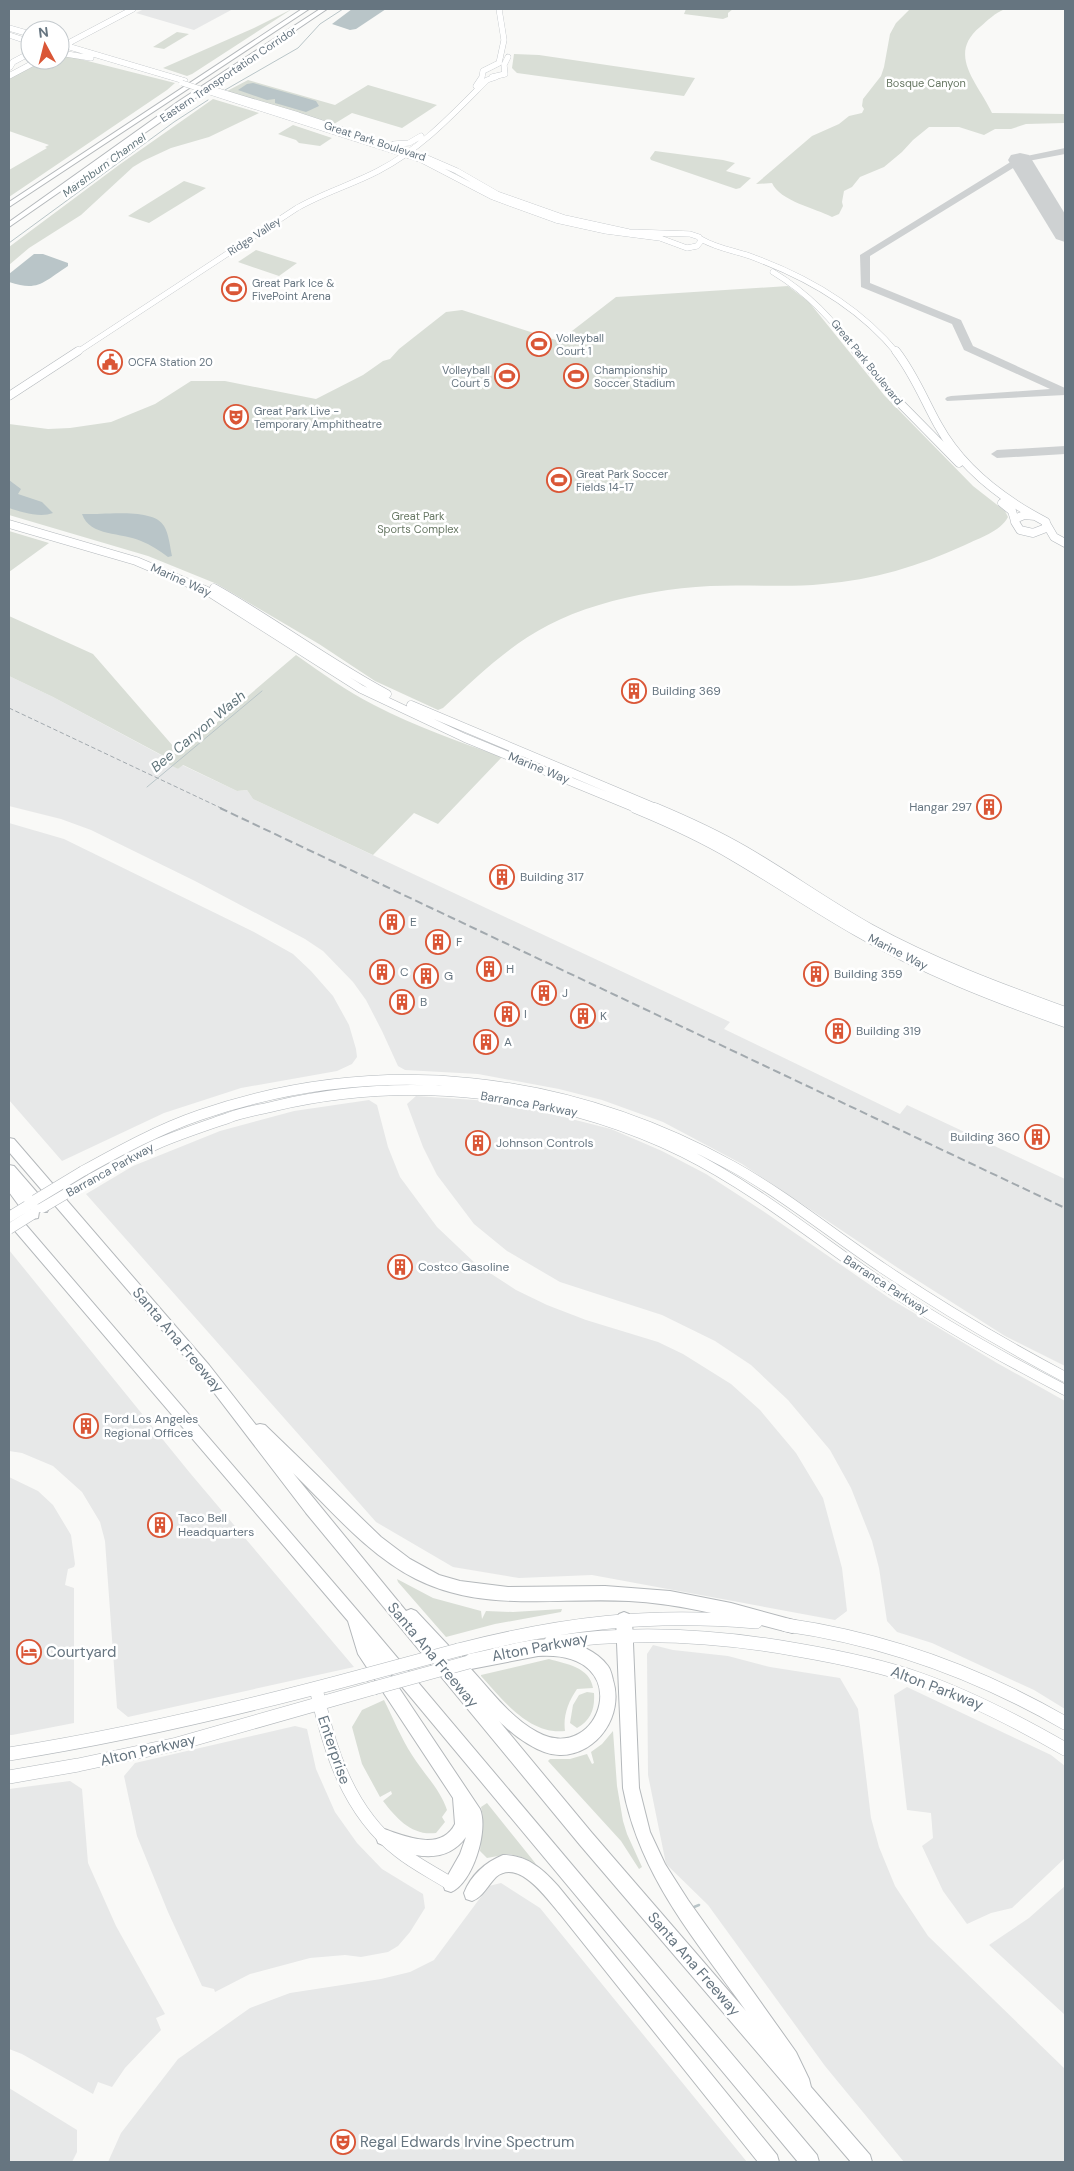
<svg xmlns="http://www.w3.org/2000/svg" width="1074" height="2171" font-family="'DM Sans',sans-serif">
<rect width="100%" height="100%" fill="#f9f9f7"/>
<!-- built -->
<path fill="#e7e8e8" d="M144,9H233L194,30L136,13Z
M9,676L53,697L172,761L169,764L178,769L182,765L237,791L247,790L253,799L730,1022L724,1029L900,1114L907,1105L1065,1179V1366L1005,1336L898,1268L742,1164L663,1122L602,1100L559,1089L478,1074L405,1070L398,1066L382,1031L366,1000L353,982L323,951L305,939L195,881L91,830L61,819L9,806Z
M9,823L64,839L254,932L293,954L311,971L333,996L349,1025L356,1049L357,1057L352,1064L337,1071L241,1088L164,1113L62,1161L9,1100Z
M416,1096L504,1102L611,1129L662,1151L706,1174L763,1211L889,1298L997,1363L1065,1401V1709L1034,1690L932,1643L897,1632L887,1621L879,1568L872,1541L851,1488L830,1450L788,1400L751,1365L715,1341L662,1315L560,1282L507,1251L474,1224L437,1175L423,1147L407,1104Z
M369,1100L377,1105L388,1147L400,1177L437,1227L476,1264L516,1290L547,1305L586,1320L658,1342L683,1354L731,1384L760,1410L796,1453L823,1498L842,1568L847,1611L835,1620L592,1575L519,1578L453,1567L376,1522L86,1194L133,1166L220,1131L294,1111Z
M9,1250L190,1473L354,1667L128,1717L117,1708L105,1541L100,1522L82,1492L53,1466L22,1453L9,1451Z
M9,1477L38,1491L53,1505L71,1535L75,1564L74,1567L68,1569L65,1585L74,1588V1723L12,1735H9Z
M653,1645L673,1650L728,1656L770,1667L840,1678L858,1709L871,1818L879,1847L895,1886L928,1936L1065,2069V2162H904L825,2066L708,1905L666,1864L648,1775L647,1654Z
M907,1687L1051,1755L1065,1766V1858L1012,1908L991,1913L967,1924L943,1891L922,1846L933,1838L931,1813L907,1810L894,1695Z
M295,1726L307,1729L316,1769L335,1812L357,1843L382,1869L423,1894L425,1908L410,1932L398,1946L388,1952L361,1957L345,1955L310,1958L250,1974L215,1992L214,1989L202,1986L168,1912L137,1836L124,1776L135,1763Z
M70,1781L82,1789L88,1863L116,1926L165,2014L156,2018L161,2030L125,2068L112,2087L98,2082L93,2094L22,2054L9,2049V1789Z
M501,1883L540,1908L747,2162H108L121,2133L178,2059L250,2008L290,1993L381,1979L410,1972L434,1960L489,1886Z
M1065,1886V2015L989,1945L1029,1918Z
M9,2088L77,2130V2152L72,2162H9Z"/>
<!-- green -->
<path fill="#d9ded6" d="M292,9L192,74L187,76L163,68L254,28Z
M686,9H733L728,13V17L723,19L684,14Z
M910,9H1005C995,13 988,20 980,27C946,55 979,84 992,113L1065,114V123L1026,124L1011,129H995L984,135L959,127H929L913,140L902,152L884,167L860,177L852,187L844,191L842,202L843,206L839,214L832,217C815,208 780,201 772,183L756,184L812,136L839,124L849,116L862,113L864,109L862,106L863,99L881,76L884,67L890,34L896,23Z
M177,32L189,34L164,49L153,47Z
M60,54L175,83L167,90L9,197V170L47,148L45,147L49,145L9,131V78L42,60H60Z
M514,54L539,55L695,78L684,96L517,73L512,68Z
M248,80L335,105L368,85L437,105L402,128L352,113L334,124L227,91Z
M213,99L259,113L209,137L171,148L143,161L133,167L81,215L29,248L9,265V247L119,165Z
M293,125L332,138L320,146L299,143L296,140L278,134Z
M655,151L723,160L735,163L726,171L751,178L740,188L736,189L651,160L650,158Z
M184,181L206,188L149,223L128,216Z
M256,250L297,263L279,276L238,262Z
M788,286L809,302L884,395L973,486L1005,511L1008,517C1000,532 979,538 965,545C919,566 873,580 823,584C786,588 748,584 710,586C672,588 635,594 599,605C530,625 494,661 443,708L438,710L375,681L319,644L217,584L148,556L9,515V424L48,429L70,428L111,422L155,404L191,381H225L316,399L363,375L383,361L390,359L399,349L446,312L462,310L559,341L616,297Z
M9,531L49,543L9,572Z
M9,616L93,654L180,754L296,655C322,673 346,691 374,705C415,726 459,742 502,757L438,824L414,813L373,855L253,799L247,790L237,791L183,765L178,769L168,764L171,760L53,697L9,676Z
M397,1579L433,1598L481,1611L482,1619L486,1611L513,1612L562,1609L561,1612L495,1624L446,1637L398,1582Z
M549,1659C566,1664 590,1667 593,1688L577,1689C568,1702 563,1716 565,1731C529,1735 503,1700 481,1676V1675Z
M587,1692L594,1693C595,1709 591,1720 577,1728L570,1723L573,1705L579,1695Z
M384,1700C393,1718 401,1738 412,1755C424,1774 440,1789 447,1810L442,1817L445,1822L436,1833C412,1836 397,1819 383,1801L392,1794L391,1791L380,1797L362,1764L352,1727L362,1710Z
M613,1731L617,1786L623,1821L627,1834L642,1867L639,1869L621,1841L548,1761L550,1759H570L587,1754L592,1764L594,1763L591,1752L602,1744Z
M487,1803L536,1864L521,1857L509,1854L487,1858L480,1851L483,1816L481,1807Z"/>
<!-- water -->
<path fill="#b9c5c8" d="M352,9H386L356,29L350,30L332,24Z
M253,83L316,101L319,106L306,112L275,103V99L267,100L238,90L247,84Z
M34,254H43L68,263V266C43,282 39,292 9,282V274Z
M9,480L21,489L18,494L42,502L53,513C40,518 21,512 9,508Z
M82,514C101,515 154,507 164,526C169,534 170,547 172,556L168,557C160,551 151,545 141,541C122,532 90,537 82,514Z"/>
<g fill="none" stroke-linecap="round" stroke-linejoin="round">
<!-- stream-far1 -->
<path stroke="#b9c5c8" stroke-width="1" d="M225,90L298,48L320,24L343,9
M9,243L174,122L208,100
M147,787L262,691"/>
<!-- stream -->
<path stroke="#b9c5c8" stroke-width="2.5" d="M694,1907L699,1905"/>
<!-- taxiway -->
<path fill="#ced1d2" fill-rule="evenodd" d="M1065,148V154L1023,162L870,256V283L961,320L973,346L1065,388V395L947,401L945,399L947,397L951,396L1050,389L964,350L952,324L861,287L860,255L1017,158Z
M1065,446V454L997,458L991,454L997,450Z"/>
<!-- runway -->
<path fill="#ced1d2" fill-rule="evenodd" d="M1020,153L1029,155L1065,214V242L1056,239L1008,160L1011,155Z"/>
<defs>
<path id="major-far3" d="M9,28L30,34
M9,35L30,42
M60,44L185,81
M61,47L133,9
M60,53L91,58
M10,67L13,62L30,53
M9,76L39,60
M492,77L505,74L504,65L508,57
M476,86L482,77L483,71L499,63L504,40L499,9
M210,92L422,160L493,197L556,220L606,231L660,238L687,248L697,246L701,241L699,237L690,234L629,232L565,218L497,194L457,171L427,158L298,115L214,90
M394,144L409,143L421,136
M701,239C718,249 737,251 755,258C809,278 860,308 897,353
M773,272C808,293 833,320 857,353
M76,353L297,208C323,193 351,185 378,171C421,149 453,114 487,80L496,77"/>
<path id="major-far2" d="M856,351L893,396L959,463
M896,351C914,374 924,400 938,425C960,465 996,494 1035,516
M9,396L78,351
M1002,503L1012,511L1015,521
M1024,515L1035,516L1046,522V528L1033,533L1020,530L1015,522L1017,518Z
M9,524L136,561L207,591L361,689L465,738L638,809
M1047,525L1054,537L1065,543
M214,588C273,621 327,662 387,694
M411,705L658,809"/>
<path id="major-far1" d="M635,808C669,822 702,837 734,856C775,880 815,907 857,931C922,969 994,997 1065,1022
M655,808C686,821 715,834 744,851C787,876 827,905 870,929C932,963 999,988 1065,1012
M83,1171C121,1150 159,1129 200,1115C380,1053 566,1075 732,1166C786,1196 833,1235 884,1269C942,1308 1003,1344 1065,1377
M91,1179C113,1167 135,1154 157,1144C180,1134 205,1126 228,1118C243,1112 259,1110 275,1106C410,1074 557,1091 683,1152C755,1188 818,1240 884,1285C942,1324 1003,1358 1065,1390"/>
<path id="major" d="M786,1625C885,1639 978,1673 1065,1723
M550,1643C634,1630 715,1635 798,1650C839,1657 879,1665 919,1679C970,1697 1018,1722 1065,1749
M458,1650C563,1623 648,1613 756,1622
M316,1688C329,1750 348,1811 399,1851C415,1864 434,1873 451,1884
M9,1754C129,1735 247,1707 365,1675
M9,1777L78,1765L177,1744L374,1688"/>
<path id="highway" d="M302,9H309L9,207V202Z
M320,9H327L185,105L9,227V222L179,101Z
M9,1138L14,1139L209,1365L256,1425L260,1424L265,1425L381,1537L410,1559L439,1575L460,1581L508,1587L605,1586L670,1591L731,1603L797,1621L800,1626L797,1631L792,1633C738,1619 684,1604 629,1601C556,1597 484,1613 416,1579C368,1555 331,1510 293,1473L406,1611L411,1609L416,1611L462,1660L463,1657L469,1654C497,1649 530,1636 559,1640C577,1643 597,1651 608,1666C611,1670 612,1676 613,1680C624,1715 598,1754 561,1755C540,1756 513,1735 499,1721L592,1833L746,2011C695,1939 640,1877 623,1788L616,1619L619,1614L624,1612L629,1614L632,1619L639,1788L650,1832L665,1864L688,1900L796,2052L809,2079L811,2087L870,2155L872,2162H851L580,1845L306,1513L199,1373L9,1152ZM538,1656C639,1649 601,1767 537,1732C511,1718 491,1691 471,1669Z
M9,1165L14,1166L47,1204L49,1208L47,1212H39L38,1218L33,1219L28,1218L9,1192Z
M9,1210L14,1211L357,1610L817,2155L819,2162H798L383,1664L480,1809C489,1831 472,1884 451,1892L445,1890L443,1884L460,1854L466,1837C444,1868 407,1855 378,1843L376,1837L378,1831L384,1829C405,1836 441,1852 455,1824L453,1798L358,1654L348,1621L9,1224Z
M503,1855C527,1855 543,1869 558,1886L777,2155L779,2162H758L560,1914C547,1899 519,1858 496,1877C488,1885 483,1897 472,1901L466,1899L464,1893C471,1875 486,1862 503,1855Z"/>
</defs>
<!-- major-far3 casing -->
<use href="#major-far3" stroke="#b4b9bd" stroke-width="6"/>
<!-- major-far2 casing -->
<use href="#major-far2" stroke="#b4b9bd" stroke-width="9"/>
<!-- major-far1 casing -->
<use href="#major-far1" stroke="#b4b9bd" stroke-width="11"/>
<!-- major casing -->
<use href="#major" stroke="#b4b9bd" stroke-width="14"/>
<!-- highway casing -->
<use href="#highway" stroke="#b4b8bb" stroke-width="2"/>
<!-- major-far3 -->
<use href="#major-far3" stroke="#fff" stroke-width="5.5"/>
<!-- major-far2 -->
<use href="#major-far2" stroke="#fff" stroke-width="8"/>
<!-- major-far1 -->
<use href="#major-far1" stroke="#fff" stroke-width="10"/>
<!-- major -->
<use href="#major" stroke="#fff" stroke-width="13"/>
<!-- highway -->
<use href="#highway" fill="#fff" fill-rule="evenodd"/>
<!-- rail-far1 -->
<path stroke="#a2a9ae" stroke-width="1" stroke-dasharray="4.5 2.5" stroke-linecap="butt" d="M9,708L223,809"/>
<!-- rail -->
<path stroke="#a2a9ae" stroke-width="2" stroke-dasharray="8 4" stroke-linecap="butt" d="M220,808L1065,1208"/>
<defs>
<path id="major-bridge-far2" d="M182,83L210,92"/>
<path id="major-bridge-far1" d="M35,1200L83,1171
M42,1208L91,1179
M9,1217L27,1206
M9,1229L33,1214"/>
<path id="major-bridge" d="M365,1675L458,1650
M374,1688L469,1662"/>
</defs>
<!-- major-bridge-far2 casing -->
<use href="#major-bridge-far2" stroke="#b4b9bd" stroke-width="6" stroke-linecap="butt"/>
<!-- major-bridge-far1 casing -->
<use href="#major-bridge-far1" stroke="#b4b9bd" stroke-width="11" stroke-linecap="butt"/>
<!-- major-bridge casing -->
<use href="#major-bridge" stroke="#b4b9bd" stroke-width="14" stroke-linecap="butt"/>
<!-- major-bridge-far2 -->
<use href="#major-bridge-far2" stroke="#fff" stroke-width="5.5"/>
<!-- major-bridge-far1 -->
<use href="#major-bridge-far1" stroke="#fff" stroke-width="10"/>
<!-- major-bridge -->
<use href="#major-bridge" stroke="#fff" stroke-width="13"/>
</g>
<!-- icons -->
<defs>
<symbol id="stadium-ring" viewBox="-11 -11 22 22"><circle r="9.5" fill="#fff" stroke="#da5636" stroke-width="1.5"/><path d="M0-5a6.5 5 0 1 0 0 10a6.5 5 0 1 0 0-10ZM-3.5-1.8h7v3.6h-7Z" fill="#da5636"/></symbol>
<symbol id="civic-ring" viewBox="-11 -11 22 22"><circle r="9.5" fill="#fff" stroke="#da5636" stroke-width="1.5"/><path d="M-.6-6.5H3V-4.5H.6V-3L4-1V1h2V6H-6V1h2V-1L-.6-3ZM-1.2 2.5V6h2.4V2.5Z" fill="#da5636"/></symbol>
<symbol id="theatre-ring" viewBox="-11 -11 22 22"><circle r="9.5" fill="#fff" stroke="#da5636" stroke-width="1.5"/><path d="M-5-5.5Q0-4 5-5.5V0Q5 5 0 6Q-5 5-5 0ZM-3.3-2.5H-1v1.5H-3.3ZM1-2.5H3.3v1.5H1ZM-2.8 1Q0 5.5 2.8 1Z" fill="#da5636"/></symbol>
<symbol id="building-ring" viewBox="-11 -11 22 22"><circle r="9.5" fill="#fff" stroke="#da5636" stroke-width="1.5"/><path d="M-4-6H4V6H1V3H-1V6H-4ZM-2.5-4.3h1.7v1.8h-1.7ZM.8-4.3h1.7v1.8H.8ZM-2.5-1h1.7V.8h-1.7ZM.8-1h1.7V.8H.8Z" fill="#da5636"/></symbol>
<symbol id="hotel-ring" viewBox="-11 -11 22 22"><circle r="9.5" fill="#fff" stroke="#da5636" stroke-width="1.5"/><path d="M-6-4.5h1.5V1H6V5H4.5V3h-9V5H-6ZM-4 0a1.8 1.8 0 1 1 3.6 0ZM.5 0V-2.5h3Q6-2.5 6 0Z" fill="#da5636"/></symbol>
</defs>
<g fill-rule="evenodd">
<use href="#stadium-ring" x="220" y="275" width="28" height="28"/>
<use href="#stadium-ring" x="525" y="330" width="28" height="28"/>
<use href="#civic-ring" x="96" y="348" width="28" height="28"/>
<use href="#stadium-ring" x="493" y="362" width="28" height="28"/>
<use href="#stadium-ring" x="562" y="362" width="28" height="28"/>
<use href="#theatre-ring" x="222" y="403" width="28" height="28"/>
<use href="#stadium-ring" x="545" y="466" width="28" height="28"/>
<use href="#building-ring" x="620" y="677" width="28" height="28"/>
<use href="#building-ring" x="975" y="793" width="28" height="28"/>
<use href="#building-ring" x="488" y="863" width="28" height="28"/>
<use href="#building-ring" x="378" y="908" width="28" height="28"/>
<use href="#building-ring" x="424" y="928" width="28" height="28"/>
<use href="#building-ring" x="475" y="955" width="28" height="28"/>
<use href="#building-ring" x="368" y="958" width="28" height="28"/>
<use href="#building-ring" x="802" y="960" width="28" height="28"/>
<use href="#building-ring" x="412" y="962" width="28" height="28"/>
<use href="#building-ring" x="530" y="979" width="28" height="28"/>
<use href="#building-ring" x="388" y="988" width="28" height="28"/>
<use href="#building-ring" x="493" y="1000" width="28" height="28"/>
<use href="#building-ring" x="569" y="1002" width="28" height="28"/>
<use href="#building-ring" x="824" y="1017" width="28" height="28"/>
<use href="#building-ring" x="472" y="1028" width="28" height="28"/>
<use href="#building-ring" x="1023" y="1123" width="28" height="28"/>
<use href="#building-ring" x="464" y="1129" width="28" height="28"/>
<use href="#building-ring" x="386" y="1253" width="28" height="28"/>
<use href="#building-ring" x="72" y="1412" width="28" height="28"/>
<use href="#building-ring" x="146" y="1511" width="28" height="28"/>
<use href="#hotel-ring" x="15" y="1638" width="28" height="28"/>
<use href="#theatre-ring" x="329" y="2128" width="28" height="28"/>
</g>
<g text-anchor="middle" stroke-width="5" stroke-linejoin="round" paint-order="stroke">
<!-- far-street labels -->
<g font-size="11" fill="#667580" stroke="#fff">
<text transform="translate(228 74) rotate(-34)" y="4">Eastern Transportation Corridor</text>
<text transform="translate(375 141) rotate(18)" y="4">Great Park Boulevard</text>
<text transform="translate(254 236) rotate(-33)" y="4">Ridge Valley</text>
<text transform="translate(867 362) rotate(51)" y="4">Great Park Boulevard</text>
</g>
<!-- far-park labels -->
<g font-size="11" fill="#687864" stroke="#fff">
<text x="926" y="87">Bosque Canyon</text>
<text x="418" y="520">Great Park<tspan x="418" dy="13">Sports Complex</tspan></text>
</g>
<!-- far-water labels -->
<g font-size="11" font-style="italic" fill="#60747a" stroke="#fff">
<text transform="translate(104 165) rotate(-36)" y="4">Marshburn Channel</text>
</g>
<!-- far-poi labels -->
<g font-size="11" fill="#667580" stroke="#fff" text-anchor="start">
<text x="252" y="287">Great Park Ice &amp;<tspan x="252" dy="13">FivePoint Arena</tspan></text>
<text x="556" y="342">Volleyball<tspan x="556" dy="13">Court 1</tspan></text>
<text x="128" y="366">OCFA Station 20</text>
<text x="490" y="374" text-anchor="end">Volleyball<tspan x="490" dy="13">Court 5</tspan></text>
<text x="594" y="374">Championship<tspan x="594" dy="13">Soccer Stadium</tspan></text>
<text x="254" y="415">Great Park Live -<tspan x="254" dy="13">Temporary Amphitheatre</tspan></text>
<text x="576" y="478">Great Park Soccer<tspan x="576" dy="13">Fields 14-17</tspan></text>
</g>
<!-- street labels -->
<g font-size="12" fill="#667580" stroke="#fff">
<text transform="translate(181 580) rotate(24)" y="4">Marine Way</text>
<text transform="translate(539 768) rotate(22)" y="4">Marine Way</text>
<text transform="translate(898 952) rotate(27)" y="4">Marine Way</text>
<text transform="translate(529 1104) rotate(10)" y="4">Barranca Parkway</text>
<text transform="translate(110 1170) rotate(-29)" y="4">Barranca Parkway</text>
<text transform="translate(886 1285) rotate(33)" y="4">Barranca Parkway</text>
</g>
<!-- poi labels -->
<g font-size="12" fill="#667580" stroke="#fff" text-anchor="start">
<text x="652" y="695">Building 369</text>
<text x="972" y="811" text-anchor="end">Hangar 297</text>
<text x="520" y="881">Building 317</text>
<text x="410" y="926">E</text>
<text x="456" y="946">F</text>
<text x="506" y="973">H</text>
<text x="400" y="976">C</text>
<text x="834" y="978">Building 359</text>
<text x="444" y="980">G</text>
<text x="562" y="997">J</text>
<text x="420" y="1006">B</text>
<text x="524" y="1018">I</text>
<text x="600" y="1020">K</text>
<text x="856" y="1035">Building 319</text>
<text x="504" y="1046">A</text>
<text x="1020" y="1141" text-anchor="end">Building 360</text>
<text x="496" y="1147">Johnson Controls</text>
<text x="418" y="1271">Costco Gasoline</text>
<text x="104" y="1423">Ford Los Angeles<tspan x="104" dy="14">Regional Offices</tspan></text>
<text x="178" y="1522">Taco Bell<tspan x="178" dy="14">Headquarters</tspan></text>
</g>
<!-- water labels -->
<g font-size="14" font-style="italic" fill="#60747a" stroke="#fff">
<text transform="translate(198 731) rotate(-40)" y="5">Bee Canyon Wash</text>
</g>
<!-- near-street labels -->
<g font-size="15" fill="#667580" stroke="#fff">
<text transform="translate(178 1340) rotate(50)" y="5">Santa Ana Freeway</text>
<text transform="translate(540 1647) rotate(-11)" y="5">Alton Parkway</text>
<text transform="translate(433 1655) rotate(50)" y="5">Santa Ana Freeway</text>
<text transform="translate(937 1688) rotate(21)" y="5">Alton Parkway</text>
<text transform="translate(148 1750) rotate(-13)" y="5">Alton Parkway</text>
<text transform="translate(334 1750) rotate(71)" y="5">Enterprise</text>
<text transform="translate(694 1964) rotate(49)" y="5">Santa Ana Freeway</text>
</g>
<!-- near-poi labels -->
<g font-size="15" fill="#667580" stroke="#fff" text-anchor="start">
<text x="46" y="1657">Courtyard</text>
<text x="360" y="2147">Regal Edwards Irvine Spectrum</text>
</g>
</g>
<!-- border -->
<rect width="1074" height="2171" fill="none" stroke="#667580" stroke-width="20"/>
<!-- north arrow -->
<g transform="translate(45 45) rotate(353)"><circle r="24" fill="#ffffff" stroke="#c2c8cc"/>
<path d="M0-4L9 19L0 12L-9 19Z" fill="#da5636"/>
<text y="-8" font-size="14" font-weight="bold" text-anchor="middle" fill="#667580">N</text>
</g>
</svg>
